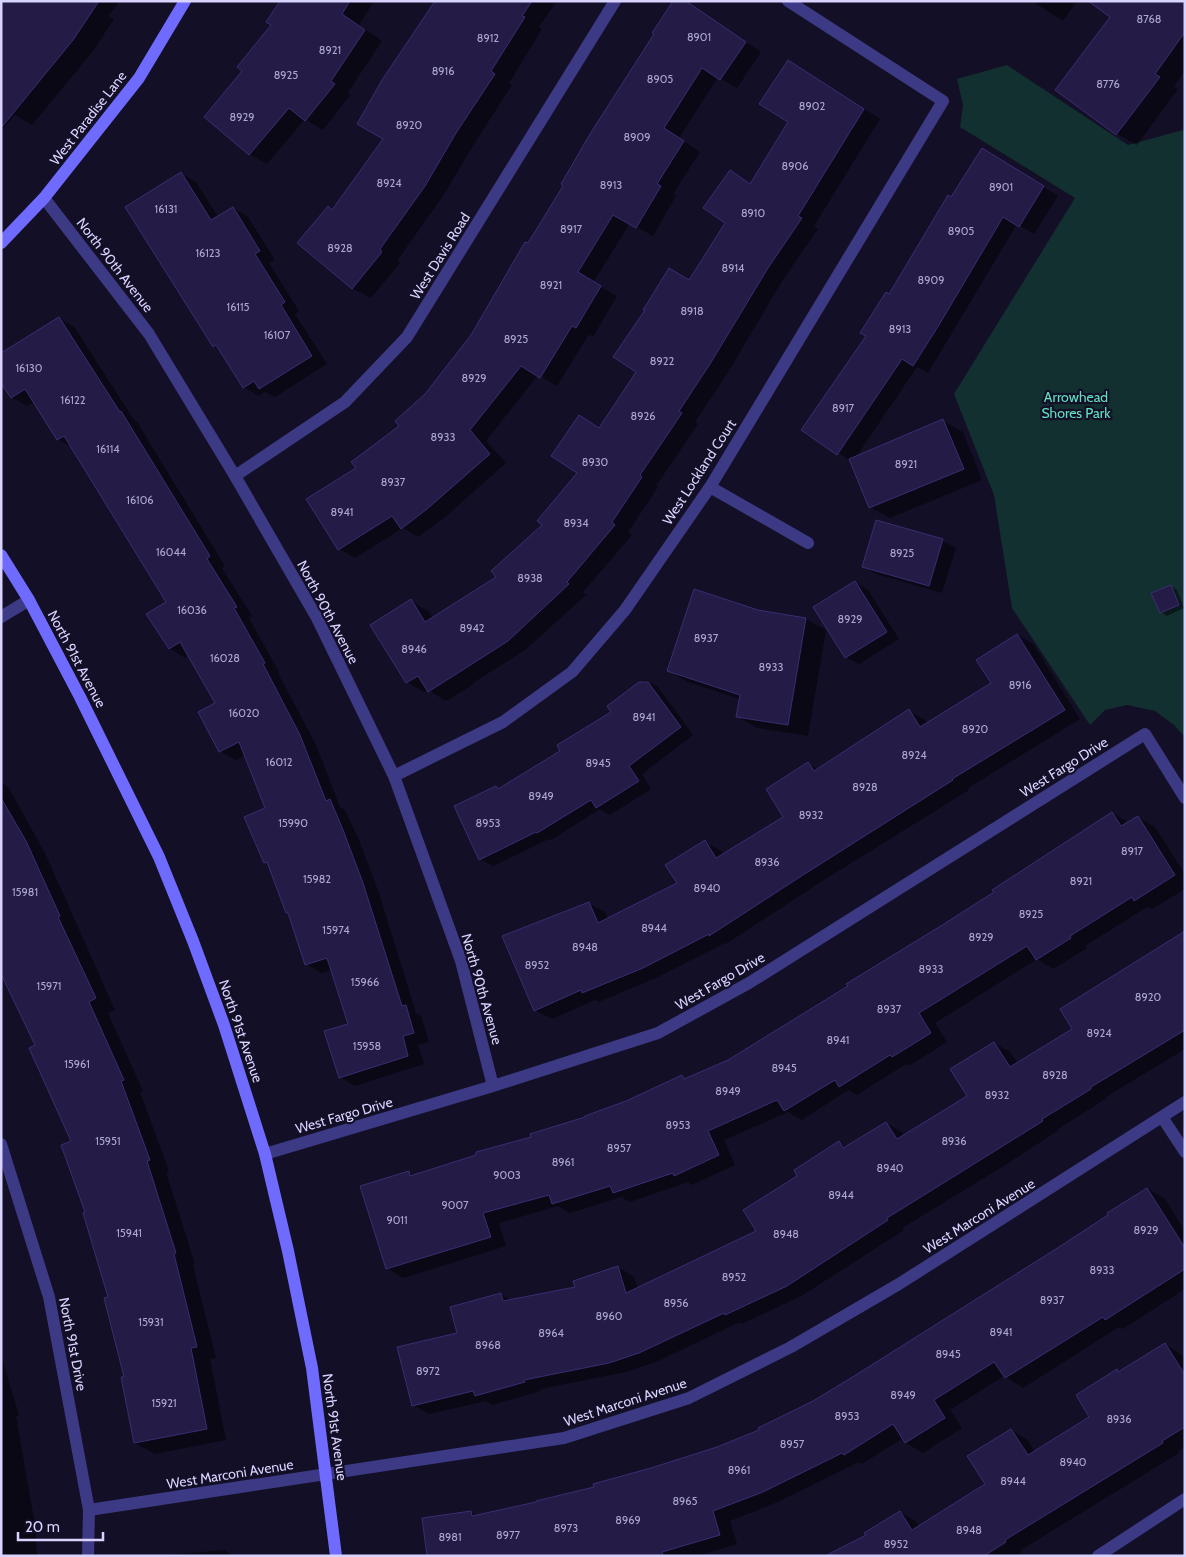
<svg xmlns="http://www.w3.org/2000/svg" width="1186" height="1557" font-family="Cabin,sans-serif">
<rect width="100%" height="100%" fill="#130f26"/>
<!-- green -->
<path fill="#12302f" d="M1007,65L1128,145L1183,130L1185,132V737L1174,725L1155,711L1127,705L1105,710L1090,725L1012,608L994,495L954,394L1075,198L960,127L963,105L957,79Z"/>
<!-- shadow -->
<path fill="#0007" d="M1,1H120L108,16L114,19L93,51L32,125L15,115L1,131Z
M282,1H374L359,25L382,41L348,92L351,94L323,130L305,119L267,164L249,154L244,71L272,25Z
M436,1H557L539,27L542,29L509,83L512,85L474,144L443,196L397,261L400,263L371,298L352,288L333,211L385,139Z
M1032,1H1077L1063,21Z
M1185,1V71L1174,86L1178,89L1137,145L1117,134L1057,90Z
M694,7L761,52L737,88L718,77L679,138L700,152L673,194L676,196L653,236L630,223L593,283L617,296L593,337L589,334L557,386L538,375L486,441L506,463L444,518L418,537L403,528L355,558L339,549L358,469L401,426L472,336L528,245Z
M805,71L880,119L814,226L818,229L784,278L727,374L695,422L698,424L656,486L658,487L628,532L632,535L583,592L586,595L525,650L473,683L474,684L446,701L428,690L424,692L407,682L372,625L411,601L428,611L433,618L498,577L543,525L579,473L600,429L637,372L727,223L730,172L751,184L790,122Z
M997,158L1058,196L1034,234L1017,224L928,373L917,367L856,457L943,421L963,432L982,480L890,518L870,507L851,461L838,453L867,336L890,295L952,199Z
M181,173L196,182L218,217L233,208L248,217L275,260L269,263L299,311L295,314L327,364L275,397L265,392L259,396L244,387L220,349L214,346Z
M60,318L75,328L134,420L137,422L225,566L222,568L252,616L249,618L279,672L278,673L316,745L340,807L345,810L359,840L379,893L416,1013L421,1016L429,1042L418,1045L424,1064L355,1086L340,1077L349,1024L333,970L322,973L306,964L290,914L269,864L265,862L267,808L245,755L236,760L220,751L217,703L189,655L185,658L169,648L168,602L73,448L58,439L34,402L27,406L11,397Z
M876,522L943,541L956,548L942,593L876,574L863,566Z
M855,582L868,590L899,639L859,664L846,657Z
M1171,586L1177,590L1184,608L1167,616L1161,612Z
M758,611L806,619L826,630L808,736L757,728L737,716L740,699L688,682L669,671Z
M1018,635L1034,645L1080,719L968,788L969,790L819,883L726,944L725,943L660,976L599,1002L595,1000L552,1019L535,1010L588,903L605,912L608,919L678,884L705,842L721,851L724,855L784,817L808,764L818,769L909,711L925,720L928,724L992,683Z
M645,680L658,687L693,735L642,774L651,789L610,815L600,809L551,840L549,839L493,866L480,859L496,787L500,790L562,751L613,712L609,707Z
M1,782L8,787L45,853L115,1010L108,1013L143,1091L140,1092L169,1171L166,1172L195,1264L193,1265L216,1358L210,1359L226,1440L155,1454L135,1443L126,1378L110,1297L87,1213L73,1142L36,1046L1,968Z
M1113,813L1129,823L1138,817L1155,827L1185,874V889L1152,909L1147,907L1085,946L1087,948L1053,969L1037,959L935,1023L947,1042L909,1066L906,1064L857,1095L848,1090L802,1120L788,1112L724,1140L735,1165L692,1185L688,1182L630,1202L621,1197L570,1213L558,1206L499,1223L506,1246L403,1278L387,1268L408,1172L416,1176L532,1138L626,1102L682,1076L687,1079L728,1061L849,987L945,925Z
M1185,932V1049L1106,1097L1107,1098L1058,1129L1059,1130L1007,1164L902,1228L904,1230L803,1295L742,1324L740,1322L656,1362L626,1372L540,1389L541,1391L492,1405L486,1401L429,1414L413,1405L459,1334L501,1294L512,1301L576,1288L618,1267L634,1277L638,1289L758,1232L799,1176L839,1143L847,1148L886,1123L902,1132L905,1136L968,1096L994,1043L1010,1052L1018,1064L1073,1029Z
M1148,1189L1165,1199L1185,1231V1289L1123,1329L1119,1327L1023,1388L1004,1376L950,1410L962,1428L923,1453L906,1443L903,1438L862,1464L859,1462L780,1501L730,1521L737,1544L698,1556H429L471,1512L478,1516L595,1488L717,1448L761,1431L813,1402L1060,1248Z
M1165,1344L1183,1356L1185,1354V1447L1178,1451L1179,1453L1021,1550L1022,1552L1016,1556H828L867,1536L900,1512L917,1522L919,1526L986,1484L1011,1430L1028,1440L1035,1452L1091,1417L1117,1371L1120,1372Z
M1,1355L19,1415L16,1416L35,1525L37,1556H1Z
M224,1550L234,1556L168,1555Z"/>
<!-- building -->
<path fill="#241b47" stroke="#3b2d73" d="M1,1H99L73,40L1,128Z
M280,1H350L342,14L365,30L331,81L335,84L305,121L289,108L249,155L204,117L242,71L237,67L271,25L266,22Z
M435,1H532L522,16L525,17L491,71L495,74L456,133L425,186L380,249L382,252L352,289L297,243L328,206L332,210L383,139L357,124L382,80Z
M673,1H686L746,42L720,80L702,68L664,128L684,141L657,184L661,186L636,228L613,215L578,272L601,286L576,328L572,326L540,378L521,366L470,430L490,454L427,509L401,529L392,516L338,550L306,499L356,468L351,462L399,426L395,421L425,394L471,335L525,242L528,243L563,186L561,184L590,134L654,34L652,33Z
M1088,1H1185V32L1155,74L1160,77L1116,135L1055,90L1110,17Z
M788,60L864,109L798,216L802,218L768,268L710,364L679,411L682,413L640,475L642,477L612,522L615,525L567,582L569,584L508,641L428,692L418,676L406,683L370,625L411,599L425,622L496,577L491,571L542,525L537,521L577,473L551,456L579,415L599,428L636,372L613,357L645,310H643L669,268L689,280L725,223L703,208L730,170L750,184L788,122L759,104Z
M982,148L1044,186L1019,227L1003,217L939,325L913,366L902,359L837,455L801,430L866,336L860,333L886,292L889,294L948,195L951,197Z
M181,172L211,220L233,207L260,251L255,254L285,302L281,305L312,356L259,389L254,381L243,388L216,345L213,347L125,207Z
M59,317L120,412L121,411L210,556L207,559L237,607L234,608L265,663L263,664L300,735L326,801L330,799L343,830L363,883L402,1006L406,1005L414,1033L403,1036L408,1056L339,1078L324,1031L348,1024L327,958L305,965L288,913H286L267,862L264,863L244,817L265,808L239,742L219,752L198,712L215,703L180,642L169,649L146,614L166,602L64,436L57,440L25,389L11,398L1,383V353Z
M943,419L964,469L869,508L849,459Z
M876,520L943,539L929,586L862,567Z
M855,581L887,632L845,658L813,607Z
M1171,585L1179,605L1160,613L1151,593Z
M694,589L758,610L806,618L788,725L736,717L740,695L667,671Z
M1017,634L1065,710L952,779L953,780L803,875L709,936V934L643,968L582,993L581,990L534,1011L502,936L589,902L598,923L677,883L665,865L705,840L716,858L783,817L766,789L808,762L814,771L909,709L920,727L991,683L976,660Z
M639,682H648L681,727L629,766L639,781L596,808L591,800L537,833L536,832L479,860L454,806L496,786L498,789L560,751L557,745L611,712L607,706Z
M1,798L26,841L60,916L58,917L96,998L89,1002L124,1080L121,1081L150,1160L147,1161L176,1253L174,1254L197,1347L191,1348L207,1429L134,1443L121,1377H124L104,1298L108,1297L83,1213L85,1212L61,1145L71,1141L29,1048L35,1045L1,974Z
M1112,812L1121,826L1138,816L1175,875L1134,901L1132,897L1070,936L1071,938L1036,960L1027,946L919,1013L931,1033L892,1057L890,1055L839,1087L835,1080L784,1111L777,1100L708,1131L719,1155L674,1176L673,1173L613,1193L610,1186L552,1204L549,1195L483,1213L491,1237L386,1269L360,1186L409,1171L410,1176L476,1155V1152L531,1137L530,1134L585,1117V1116L626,1101L682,1075L684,1079L728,1060L848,986L846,984L944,924L994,892L992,890Z
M1185,931V1030L1091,1087V1089L1042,1119L1043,1121L887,1218L888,1220L787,1286L725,1315L724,1313L639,1353L609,1363L524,1380L525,1382L475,1396L473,1391L412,1406L397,1347L457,1333L450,1307L501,1293L503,1301L575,1287L573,1281L618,1266L626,1293L756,1231L743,1210L797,1176L794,1170L839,1141L843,1148L886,1122L897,1139L967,1096L950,1069L994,1042L1010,1067L1072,1029L1060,1009Z
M1147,1188L1185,1248V1269L1105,1320L1103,1317L1005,1378L994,1362L934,1400L945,1418L905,1443L893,1424L844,1455L842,1453L763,1492L713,1511L720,1535L662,1552L663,1556H427L422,1518L471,1511L472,1516L536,1502V1501L594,1487L593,1484L651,1468L717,1447L759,1430L758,1428L813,1401L851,1378L1059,1247L1108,1215L1107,1213Z
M1165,1343L1185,1375V1427L1162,1441L1163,1443L1005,1540L1006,1542L984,1556H825L866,1535L864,1533L900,1511L912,1530L985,1484L967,1456L1011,1429L1028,1455L1089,1417L1076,1395L1117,1369L1118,1372Z"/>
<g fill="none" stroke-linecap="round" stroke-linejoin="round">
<!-- street -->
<path stroke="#3d3a85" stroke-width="12" d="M44,198L149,334L235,476L317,618L394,776L461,961L493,1086
M235,476L345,402L407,337L615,1
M710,487L808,543
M1,617L29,600
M394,776L503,722L572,672L625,610L710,487L943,101L788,1
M1162,1117L1185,1152
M1,1144L49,1297L89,1510L88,1556
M265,1154L493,1086L658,1033L749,983L1145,734L1185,798
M89,1510L564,1438L689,1398L791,1347L899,1284L1185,1102
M1098,1556L1185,1499"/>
<!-- secondary -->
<path stroke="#6f6bff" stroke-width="12" d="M1,243L44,198L139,78L185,1
M1,555L29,600L80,697L159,857L193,941L224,1025L265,1154L288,1251L312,1368L336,1556"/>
</g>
<g text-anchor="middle" stroke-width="4.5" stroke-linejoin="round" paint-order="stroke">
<!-- number labels -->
<g font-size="11" fill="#aca6d1">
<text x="1149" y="23">8768</text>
<text x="699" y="41">8901</text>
<text x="488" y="42">8912</text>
<text x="330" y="54">8921</text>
<text x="443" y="75">8916</text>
<text x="286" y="79">8925</text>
<text x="660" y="83">8905</text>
<text x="1108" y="88">8776</text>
<text x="812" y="110">8902</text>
<text x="242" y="121">8929</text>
<text x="409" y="129">8920</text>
<text x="637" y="141">8909</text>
<text x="795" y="170">8906</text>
<text x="389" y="187">8924</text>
<text x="611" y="189">8913</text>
<text x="1001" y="191">8901</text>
<text x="166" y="213">16131</text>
<text x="753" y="217">8910</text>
<text x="571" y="233">8917</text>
<text x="961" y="235">8905</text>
<text x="340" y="252">8928</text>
<text x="208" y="257">16123</text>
<text x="733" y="272">8914</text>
<text x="931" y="284">8909</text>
<text x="551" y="289">8921</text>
<text x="238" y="311">16115</text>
<text x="692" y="315">8918</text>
<text x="900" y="333">8913</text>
<text x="277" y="339">16107</text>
<text x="516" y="343">8925</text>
<text x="662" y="365">8922</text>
<text x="29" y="372">16130</text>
<text x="474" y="382">8929</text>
<text x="73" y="404">16122</text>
<text x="843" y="412">8917</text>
<text x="643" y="420">8926</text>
<text x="443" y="441">8933</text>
<text x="108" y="453">16114</text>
<text x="595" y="466">8930</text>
<text x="906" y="468">8921</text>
<text x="393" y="486">8937</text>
<text x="140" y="504">16106</text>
<text x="342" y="516">8941</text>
<text x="576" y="527">8934</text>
<text x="171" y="556">16044</text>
<text x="902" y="557">8925</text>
<text x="530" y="582">8938</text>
<text x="192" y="614">16036</text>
<text x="850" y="623">8929</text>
<text x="472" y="632">8942</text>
<text x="706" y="642">8937</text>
<text x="414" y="653">8946</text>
<text x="225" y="662">16028</text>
<text x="771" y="671">8933</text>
<text x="1020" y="689">8916</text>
<text x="244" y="717">16020</text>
<text x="644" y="721">8941</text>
<text x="975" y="733">8920</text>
<text x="914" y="759">8924</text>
<text x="279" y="766">16012</text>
<text x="598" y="767">8945</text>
<text x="865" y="791">8928</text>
<text x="541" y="800">8949</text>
<text x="811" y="819">8932</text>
<text x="293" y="827">15990</text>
<text x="488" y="827">8953</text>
<text x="1132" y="855">8917</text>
<text x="767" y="866">8936</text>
<text x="317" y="883">15982</text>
<text x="1081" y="885">8921</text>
<text x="707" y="892">8940</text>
<text x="25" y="896">15981</text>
<text x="1031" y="918">8925</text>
<text x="654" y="932">8944</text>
<text x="336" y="934">15974</text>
<text x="981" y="941">8929</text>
<text x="585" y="951">8948</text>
<text x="537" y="969">8952</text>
<text x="931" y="973">8933</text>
<text x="365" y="986">15966</text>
<text x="49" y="990">15971</text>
<text x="1148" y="1001">8920</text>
<text x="889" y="1013">8937</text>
<text x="1099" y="1037">8924</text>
<text x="838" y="1044">8941</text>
<text x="367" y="1050">15958</text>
<text x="77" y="1068">15961</text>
<text x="784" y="1072">8945</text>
<text x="1055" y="1079">8928</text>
<text x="728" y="1095">8949</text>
<text x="997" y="1099">8932</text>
<text x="678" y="1129">8953</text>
<text x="108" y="1145">15951</text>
<text x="954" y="1145">8936</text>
<text x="619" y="1152">8957</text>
<text x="563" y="1166">8961</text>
<text x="890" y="1172">8940</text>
<text x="507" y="1179">9003</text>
<text x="841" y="1199">8944</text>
<text x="455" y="1209">9007</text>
<text x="397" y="1224">9011</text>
<text x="1146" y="1234">8929</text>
<text x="129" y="1237">15941</text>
<text x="786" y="1238">8948</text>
<text x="1102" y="1274">8933</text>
<text x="734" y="1281">8952</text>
<text x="1052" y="1304">8937</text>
<text x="676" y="1307">8956</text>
<text x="609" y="1320">8960</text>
<text x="151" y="1326">15931</text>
<text x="1001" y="1336">8941</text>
<text x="551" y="1337">8964</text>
<text x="488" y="1349">8968</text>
<text x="948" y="1358">8945</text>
<text x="428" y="1375">8972</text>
<text x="903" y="1399">8949</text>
<text x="164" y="1407">15921</text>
<text x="847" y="1420">8953</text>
<text x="1119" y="1423">8936</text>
<text x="792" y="1448">8957</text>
<text x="1073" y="1466">8940</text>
<text x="739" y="1474">8961</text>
<text x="1013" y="1485">8944</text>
<text x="685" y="1505">8965</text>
<text x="628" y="1524">8969</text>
<text x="566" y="1532">8973</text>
<text x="969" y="1534">8948</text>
<text x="508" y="1539">8977</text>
<text x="450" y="1541">8981</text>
<text x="896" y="1548">8952</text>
</g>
<!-- street labels -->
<g font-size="14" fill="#d9d4ff" stroke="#130f26">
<text transform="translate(88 118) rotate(-52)" y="5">West Paradise Lane</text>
<text transform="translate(440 256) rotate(-58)" y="5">West Davis Road</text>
<text transform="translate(115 265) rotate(52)" y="5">North 90th Avenue</text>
<text transform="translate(699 472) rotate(-57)" y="5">West Lockland Court</text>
<text transform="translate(328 612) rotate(62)" y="5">North 90th Avenue</text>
<text transform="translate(77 659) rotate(62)" y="5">North 91st Avenue</text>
<text transform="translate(1064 767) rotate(-32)" y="5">West Fargo Drive</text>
<text transform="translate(720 981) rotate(-30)" y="5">West Fargo Drive</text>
<text transform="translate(482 989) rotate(74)" y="5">North 90th Avenue</text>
<text transform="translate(241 1031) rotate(71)" y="5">North 91st Avenue</text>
<text transform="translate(344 1115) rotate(-16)" y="5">West Fargo Drive</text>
<text transform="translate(979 1216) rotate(-32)" y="5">West Marconi Avenue</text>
<text transform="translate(73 1344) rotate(79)" y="5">North 91st Drive</text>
<text transform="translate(625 1402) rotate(-18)" y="5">West Marconi Avenue</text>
<text transform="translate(335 1427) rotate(82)" y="5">North 91st Avenue</text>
<text transform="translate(230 1474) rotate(-9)" y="5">West Marconi Avenue</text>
</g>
<!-- park labels -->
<g font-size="14" fill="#5fe0c0" stroke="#130f26">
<text x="1076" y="402">Arrowhead<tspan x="1076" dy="16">Shores Park</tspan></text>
</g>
</g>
<!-- border -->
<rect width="1186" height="1557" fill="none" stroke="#d9d4ff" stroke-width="5"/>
<!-- scale -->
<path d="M18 1532v8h85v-8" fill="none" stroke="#d9d4ff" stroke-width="2.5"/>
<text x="25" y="1532" font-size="15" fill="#d9d4ff" stroke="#130f26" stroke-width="4" paint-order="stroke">20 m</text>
</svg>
